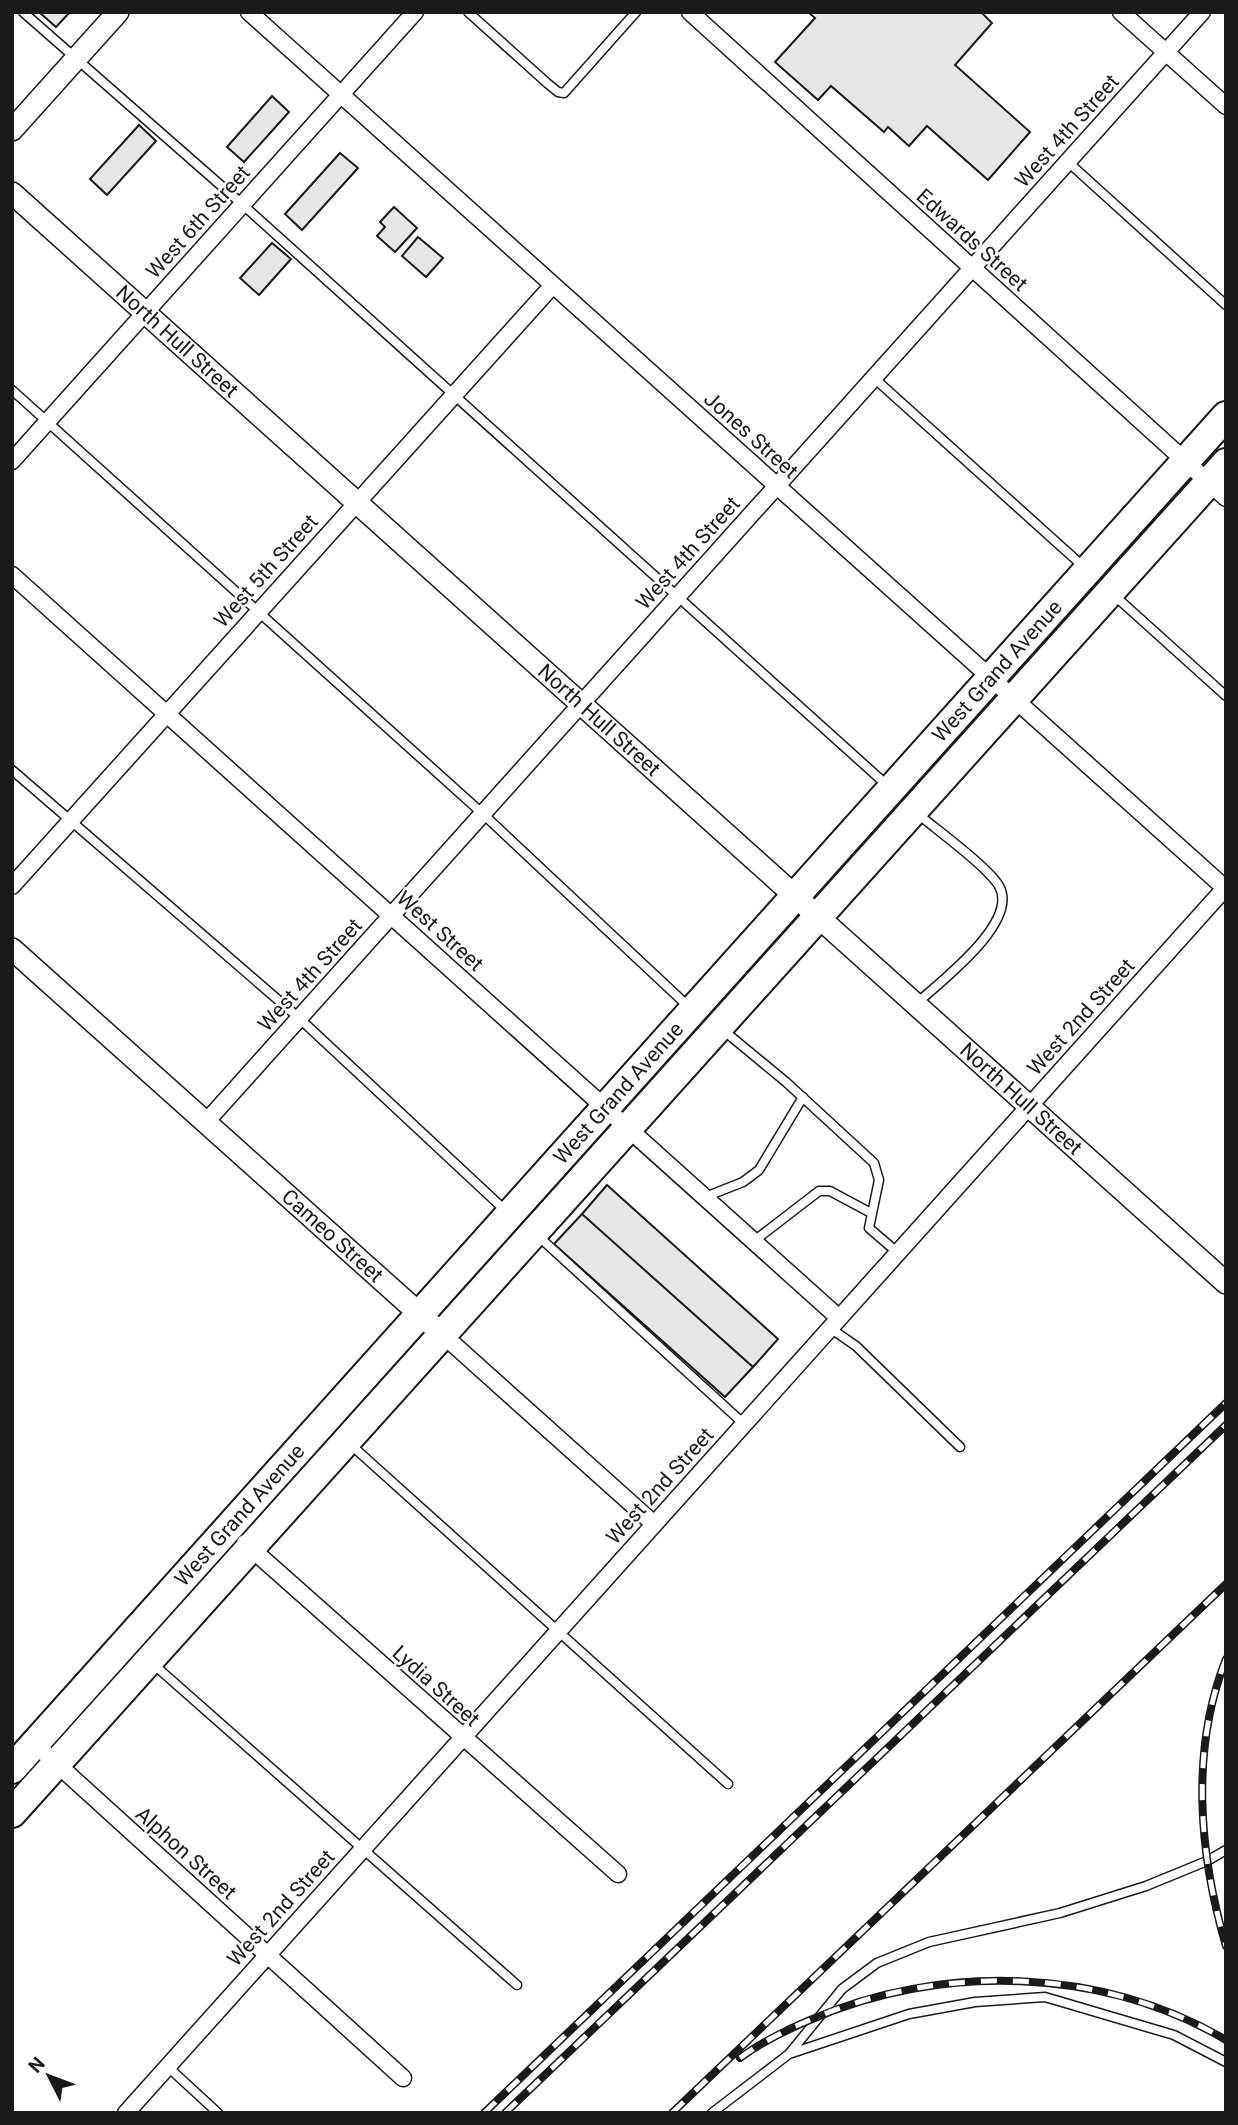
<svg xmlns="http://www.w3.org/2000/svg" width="1238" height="2125" font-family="Roboto,sans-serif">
<rect width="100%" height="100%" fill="#fff"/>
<!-- building -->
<path fill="#e6e6e6" stroke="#1a1a1a" stroke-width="2" d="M39,12H70L56,27Z
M808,12H981L992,23L955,65L1030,132L988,180L927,126L909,146L888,127L884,132L831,86L818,100L775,62L815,18Z
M272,96L289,112L244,162L227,147Z
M139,125L156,141L107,195L90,179Z
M340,153L358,168L302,230L285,214Z
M394,207L417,228L395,252L377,236L385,227L380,222Z
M418,237L443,258L426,277L402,256Z
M272,243L291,259L259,295L240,278Z
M607,1185L778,1339L753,1367L582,1214Z
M582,1214L753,1367L725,1397L554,1244Z"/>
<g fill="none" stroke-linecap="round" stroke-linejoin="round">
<defs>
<path id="lane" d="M23,12L242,204L889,787
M468,12L547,83L558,92L564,93L636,12
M1068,162L1226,305
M874,378L1085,568
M12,390L483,814L690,1008
M1115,596L1226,696
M12,770L299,1018L507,1212
M917,1003C940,982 1020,922 999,886C988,867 937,830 918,814
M723,1030L786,1082L874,1163L879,1180L869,1228L898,1253
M705,1197L743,1182L759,1170L803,1097
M537,1235L744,1424
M754,1241L819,1191H830L871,1213
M830,1328L856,1346L960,1447
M350,1444L728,1784
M152,1663L517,1985
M789,2054L909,2014L975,2002L1045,1997L1174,2035L1226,2062
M167,2066L218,2113
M712,2113L789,2054L842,1989L877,1963L929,1942L1060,1913L1146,1886L1207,1861L1226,1850"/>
<path id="street" d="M249,12L1226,889
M690,12L1226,498
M1121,12L1226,106
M12,461L415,12
M12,575L839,1318
M12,886L553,285
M206,1122L1202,12
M442,1334L654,1524
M245,1543L618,1874
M35,1744L403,2078
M126,2113L1226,887"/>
<g id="secondary">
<path d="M12,130L118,12"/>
<path id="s1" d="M12,193L1226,1283"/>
<path id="s2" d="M12,949L442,1334"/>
</g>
<g id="highway">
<path id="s3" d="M12,1769L1226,416"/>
<path d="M12,1813L1226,463"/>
</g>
</defs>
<!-- lane casing -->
<use href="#lane" stroke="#1a1a1a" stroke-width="11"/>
<!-- street casing -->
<use href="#street" stroke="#1a1a1a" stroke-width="19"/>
<!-- secondary casing -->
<use href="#secondary" stroke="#1a1a1a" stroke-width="24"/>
<!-- highway casing -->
<use href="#highway" stroke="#1a1a1a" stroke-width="32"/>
<!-- lane -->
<use href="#lane" stroke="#fff" stroke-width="8"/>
<!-- street -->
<use href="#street" stroke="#fff" stroke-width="16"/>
<!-- secondary -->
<use href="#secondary" stroke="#fff" stroke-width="21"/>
<!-- highway -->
<use href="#highway" stroke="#fff" stroke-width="28"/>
<defs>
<path id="rail" d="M1226,1659C1190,1750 1199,1854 1226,1946
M740,2058C762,2042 786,2030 810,2020C940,1963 1103,1967 1226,2040
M484,2113L1226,1403
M505,2113L1226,1425
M672,2113L1226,1584"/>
</defs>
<!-- rail casing -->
<use href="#rail" stroke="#1a1a1a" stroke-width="8"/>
<!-- rail -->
<use href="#rail" stroke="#fff" stroke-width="5" stroke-dasharray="16" stroke-linecap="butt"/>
</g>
<g text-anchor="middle" stroke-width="5" stroke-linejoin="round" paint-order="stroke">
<!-- street labels -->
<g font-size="21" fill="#1a1a1a" stroke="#fff">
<text transform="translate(1067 131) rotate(-48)" y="7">West 4th Street</text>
<text transform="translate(198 222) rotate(-48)" y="7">West 6th Street</text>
<text transform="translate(972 240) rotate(42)" y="7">Edwards Street</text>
<text dy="7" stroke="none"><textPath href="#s1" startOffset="222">North Hull Street</textPath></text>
<text transform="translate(751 435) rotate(42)" y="7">Jones Street</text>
<text transform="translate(688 553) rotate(-48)" y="7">West 4th Street</text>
<text transform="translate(266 571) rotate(-48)" y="7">West 5th Street</text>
<text dy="7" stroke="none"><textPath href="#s3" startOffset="1475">West Grand Avenue</textPath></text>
<text dy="7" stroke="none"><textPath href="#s1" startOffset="789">North Hull Street</textPath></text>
<text transform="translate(440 931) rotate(42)" y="7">West Street</text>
<text transform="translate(310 975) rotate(-48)" y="7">West 4th Street</text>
<text transform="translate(1081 1017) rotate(-48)" y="7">West 2nd Street</text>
<text dy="7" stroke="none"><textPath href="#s3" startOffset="908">West Grand Avenue</textPath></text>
<text dy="7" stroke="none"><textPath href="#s1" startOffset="1356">North Hull Street</textPath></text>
<text dy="7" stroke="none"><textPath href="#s2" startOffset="430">Cameo Street</textPath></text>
<text transform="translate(660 1486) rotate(-48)" y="7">West 2nd Street</text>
<text dy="7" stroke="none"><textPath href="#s3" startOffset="341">West Grand Avenue</textPath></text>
<text transform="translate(436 1686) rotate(42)" y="7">Lydia Street</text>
<text transform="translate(186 1853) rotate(42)" y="7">Alphon Street</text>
<text transform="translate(281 1908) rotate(-48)" y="7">West 2nd Street</text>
</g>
</g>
<!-- border -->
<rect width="1238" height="2125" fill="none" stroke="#1a1a1a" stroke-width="28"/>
<!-- north arrow -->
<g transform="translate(49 2076) rotate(312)" stroke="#ffffff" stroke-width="5" paint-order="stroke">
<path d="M0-5L12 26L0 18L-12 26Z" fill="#1a1a1a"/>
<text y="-10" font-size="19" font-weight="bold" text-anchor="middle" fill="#1a1a1a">N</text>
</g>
</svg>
